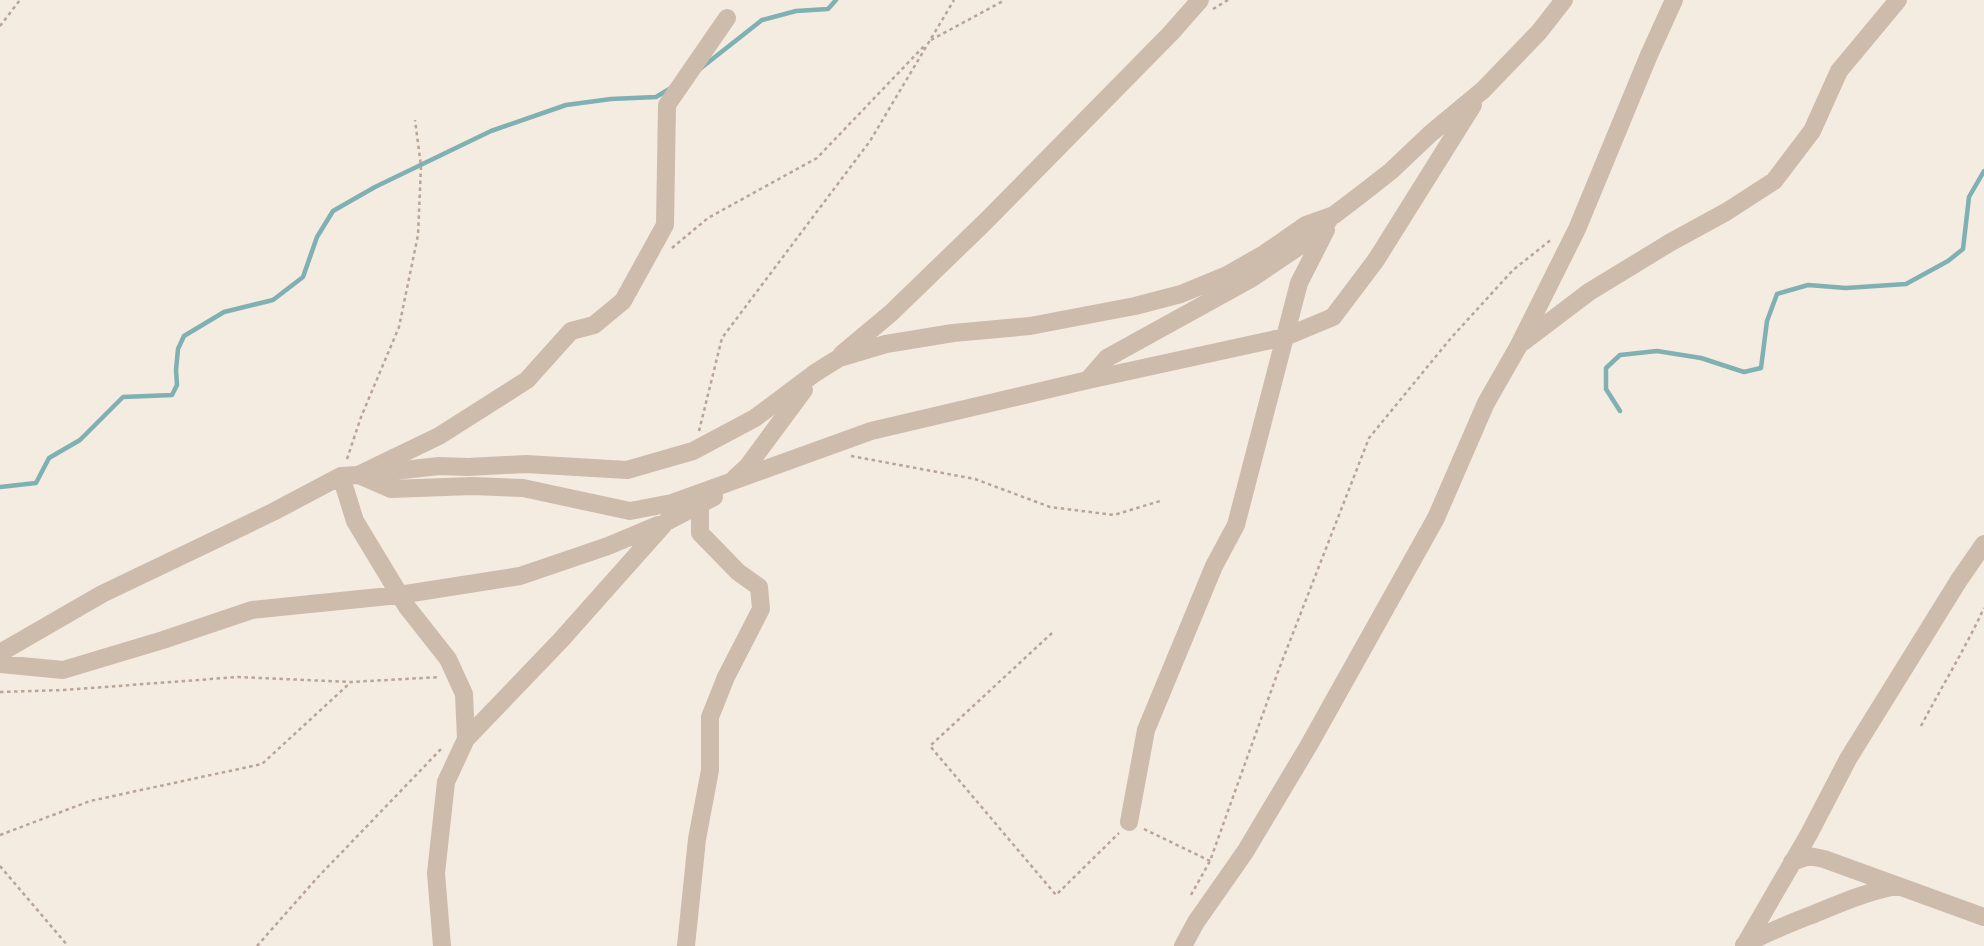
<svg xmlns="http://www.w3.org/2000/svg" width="1984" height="946" font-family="'Roboto Condensed',sans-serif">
<rect width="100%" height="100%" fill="#f4ebe1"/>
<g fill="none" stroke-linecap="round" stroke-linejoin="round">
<!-- stream -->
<path stroke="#7fb0b2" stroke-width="4.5" d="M701,68L762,20L796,11L828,9L836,0
M1620,411L1606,389V368L1620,355L1657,351L1701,358L1744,372L1761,368L1767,321L1777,294L1808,285L1846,288L1906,284L1948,261L1963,249L1969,197L1984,171
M0,487L36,483L49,458L80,440L123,397L172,395L177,385L176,370L178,349L184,336L224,312L273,300L303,277L317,237L333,211L375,187L491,131L566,105L611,99L656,97L671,88"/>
<!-- path -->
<path stroke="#b9a596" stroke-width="2.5" stroke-dasharray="3.5 3.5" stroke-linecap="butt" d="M1213,9L1228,0
M0,26L20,0
M931,40L1005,0
M672,248L708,218L817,158L926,44
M699,431L722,338L870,141L954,0
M851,456L975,479L1050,507L1114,515L1160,501
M347,459L361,417L399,327L418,235L421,166L415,120
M1052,633L930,746L1056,895L1119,833
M0,692L64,690L238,677L351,682L440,677
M1921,726C1942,686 1965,649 1984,608
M1144,829L1210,861
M0,835L90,801L262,764L351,682
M0,866L68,946
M1191,895L1210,861L1279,669L1369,438L1451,338L1513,270L1552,239
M257,946L318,877L443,747"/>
<!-- minor -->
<path stroke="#cdbbac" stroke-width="18" d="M1523,342L1589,292L1671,242L1726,212L1774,181L1812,131L1839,71L1898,0
M842,354L891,313L986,221L1171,33L1200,0
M1088,380L1285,337L1333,317L1376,260L1473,105
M358,475L439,466L468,467L526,464L627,470L693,451L755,418L815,373L839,358L886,344L953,333L1030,326L1135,306L1181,294L1227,275L1264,254L1306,225L1334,215L1359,196L1391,171L1430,134L1483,90L1539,32L1564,0
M341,476L355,521L407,607L448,659L464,694L466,739L446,782L436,873L442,946
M361,476L391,489L472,486L523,488L630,511L672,503L871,431L1088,380L1107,358L1252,278L1310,239L1329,220
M735,478L747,467L804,390
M0,653L102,594L273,512L341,476L358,475L439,436L527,380L571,331L594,325L623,301L665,225L667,105L727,18
M0,664L63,670L163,640L252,610L399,595L520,576L608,546L658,525
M466,739L561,640L666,522L714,497
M1129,822L1146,730L1214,566L1236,525L1299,283L1326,230
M1792,862L1809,856L1824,859L1984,917
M1744,945C1767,932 1791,923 1814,914C1841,903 1869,891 1897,886
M686,946L697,839L710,770V717L726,677L761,609L759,587L738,572L700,533V505
M1183,946L1196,922L1245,852L1309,745L1436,518L1486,403L1518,347L1577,229L1649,55L1674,0
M1744,946L1809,834L1848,759L1959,580L1984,544"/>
</g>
</svg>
